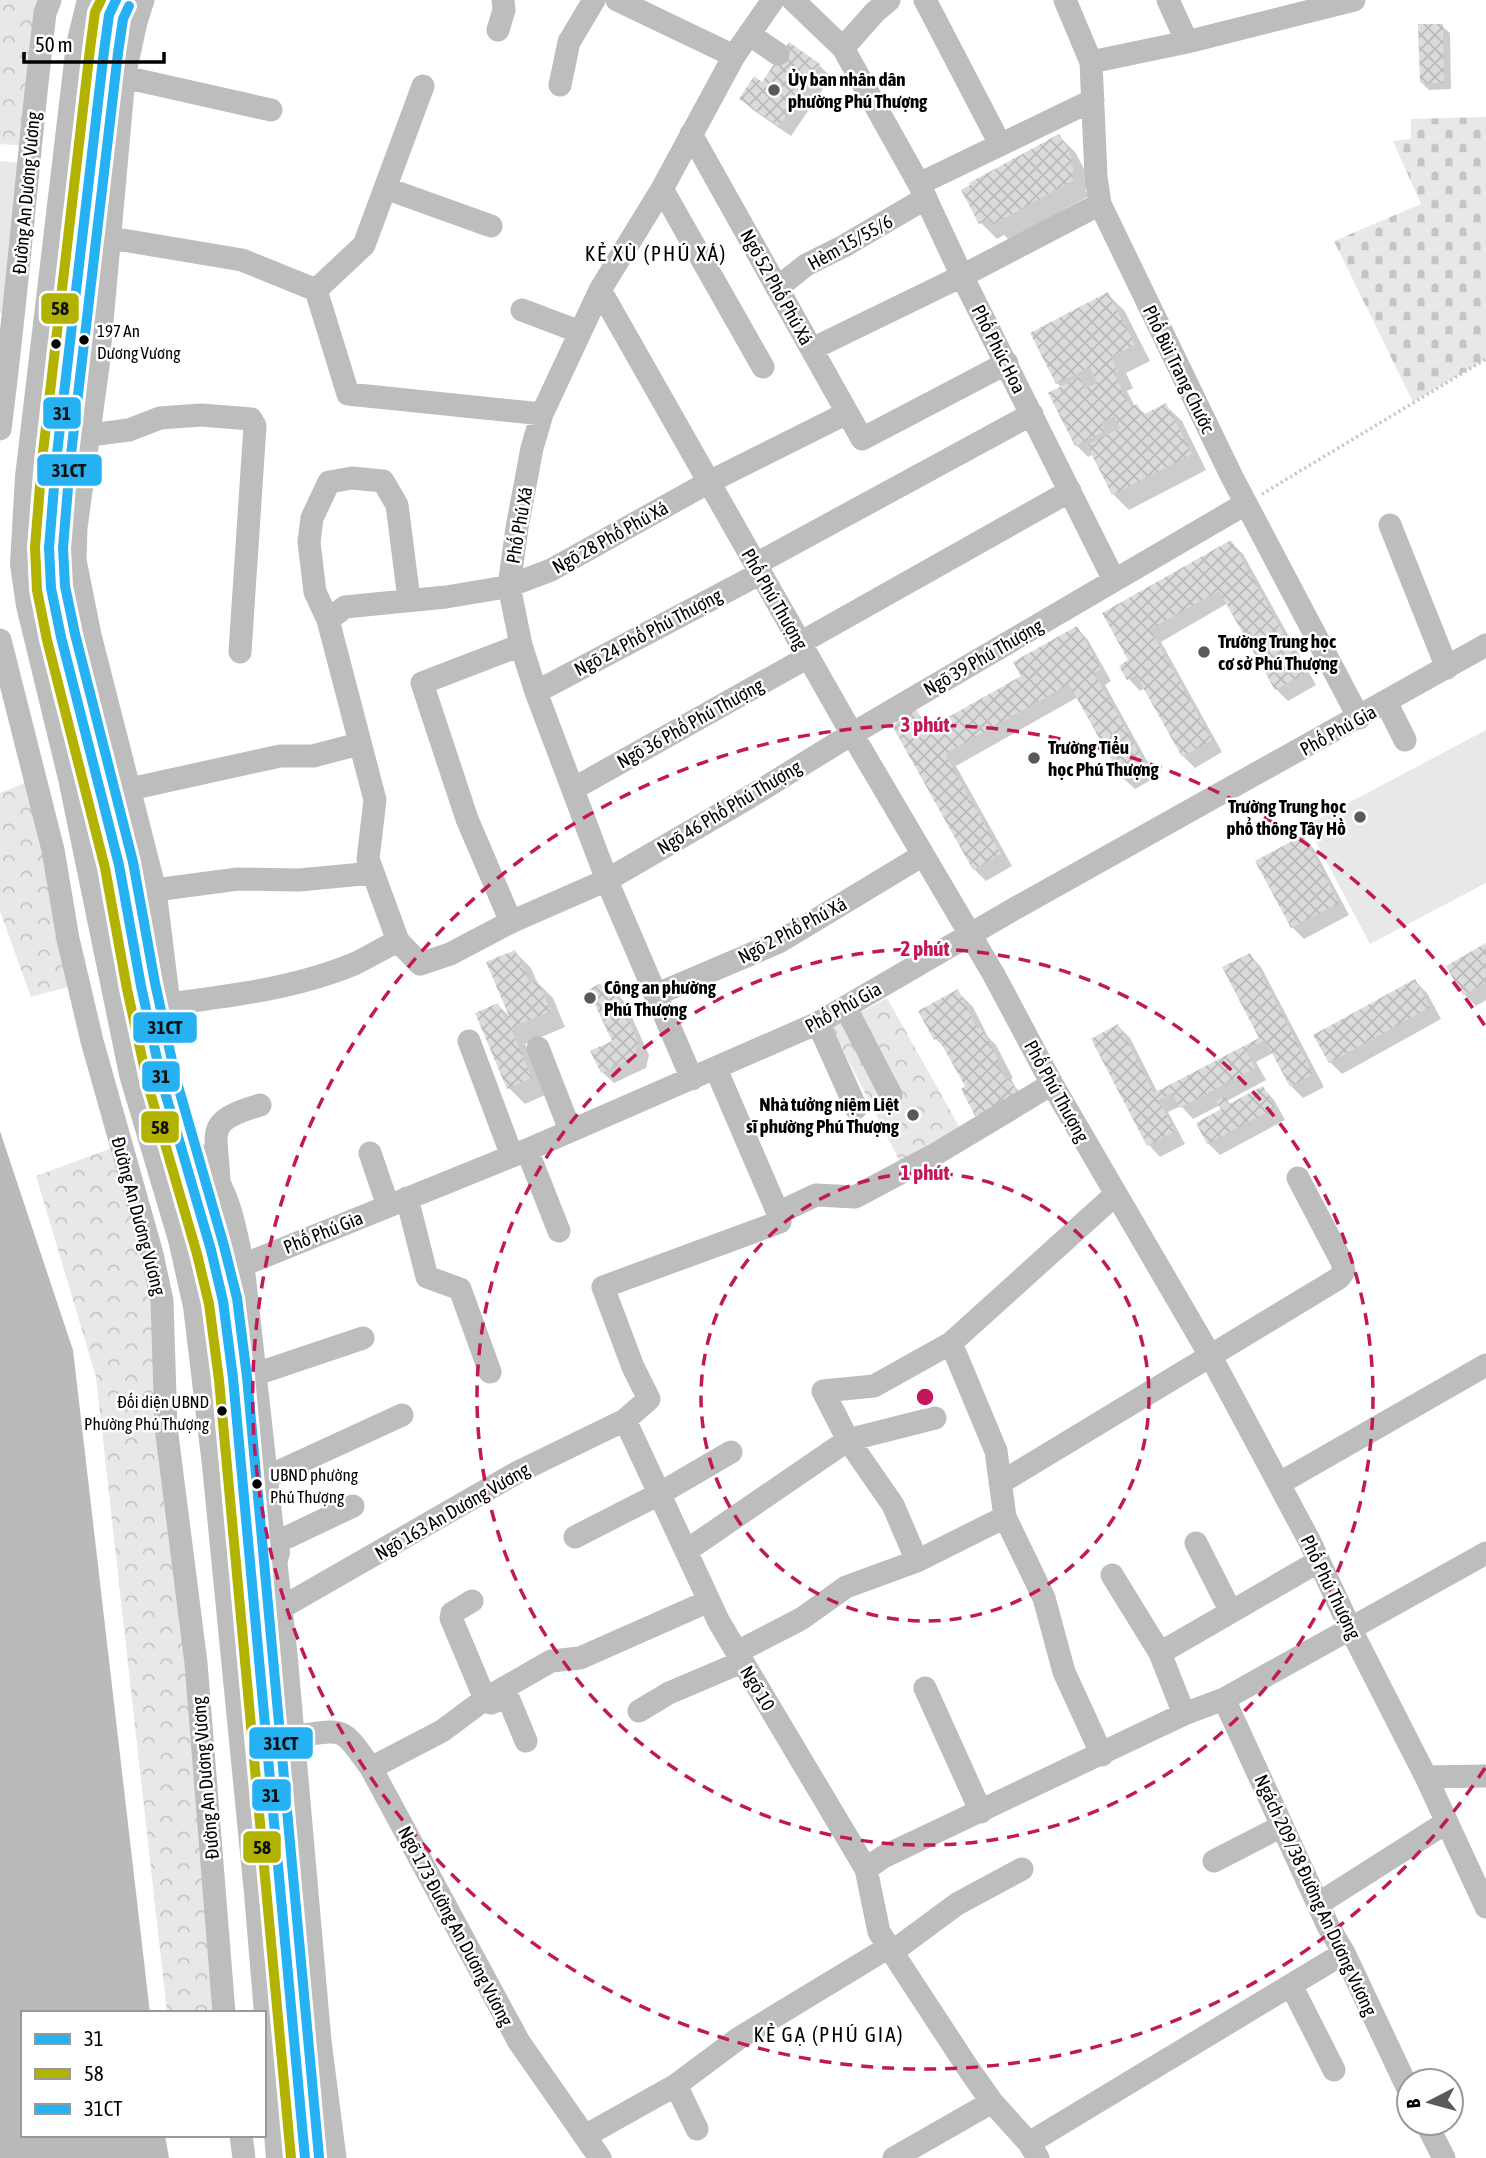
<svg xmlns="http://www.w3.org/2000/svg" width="1486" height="2158" font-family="'Asap Condensed',sans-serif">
<defs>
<pattern id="forest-crowns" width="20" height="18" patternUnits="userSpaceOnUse" patternTransform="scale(1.75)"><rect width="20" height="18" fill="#e8e8e8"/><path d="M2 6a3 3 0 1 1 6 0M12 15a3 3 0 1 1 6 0" fill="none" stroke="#c5c5c5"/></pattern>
<pattern id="cemetery-stones" width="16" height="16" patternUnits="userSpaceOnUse" patternTransform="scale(1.75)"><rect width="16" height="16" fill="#e8e8e8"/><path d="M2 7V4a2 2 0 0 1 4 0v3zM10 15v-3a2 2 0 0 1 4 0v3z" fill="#c5c5c5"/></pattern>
<pattern id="building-cross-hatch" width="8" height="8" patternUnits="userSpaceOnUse" patternTransform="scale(1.75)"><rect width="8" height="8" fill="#dbdbdb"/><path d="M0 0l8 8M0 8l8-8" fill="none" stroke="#bababa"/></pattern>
</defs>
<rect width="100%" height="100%" fill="#fff"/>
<!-- forest -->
<path fill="url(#forest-crowns)" d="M0,0H50L30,146L0,144Z
M35,779L79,984L31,997L0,911V793Z
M887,998L961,1130L900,1162L832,1028Z
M120,1145L162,1301L224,2013H167L96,1377L36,1176Z"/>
<!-- cemetery -->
<path fill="url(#cemetery-stones)" d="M1486,117V359L1413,402L1334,241L1421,204L1393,141L1411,139V119Z"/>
<!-- pitch -->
<path fill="#e8e8e8" d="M0,161L23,163L10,314L0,313Z
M1486,730V883L1370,944L1307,825Z"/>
<!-- water -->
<path fill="#bababa" d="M0,1131L73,1350L150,2013H23V2135H165L169,2158H0Z"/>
<!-- shadow -->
<path fill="#0003" d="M1442,26L1450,33L1451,89L1429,90L1421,82Z
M819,65L831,77L791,136L753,110L741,98L763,84Z
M1059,136L1075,152L1088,176L1084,179L1089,187L1085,190L1089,196L1009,240L1004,235L997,239L981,223Z
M1108,295L1124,310L1150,361L1126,373L1133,388L1127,391L1135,407L1137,406L1146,415L1166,406L1182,421L1206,470L1129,510L1113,494L1092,455L1088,457L1076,445L1062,388L1057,383Z
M1231,542L1243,554L1316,685L1288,701L1276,689L1228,603L1161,642L1222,752L1195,768L1183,756L1145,688L1140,691L1129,679L1131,661L1104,614Z
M1077,628L1088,640L1111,681L1105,685L1156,777L1135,789L1123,778L1078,697L956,766L1012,866L986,881L974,869L915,710L931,729L1023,677Z
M1303,837L1314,849L1349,915L1304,939L1292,927Z
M1486,945V1000L1476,1006L1464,994Z
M515,952L531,968L537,982L553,998L565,1027L525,1044L547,1094L525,1104L509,1088L498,1005L512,1019Z
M1250,955L1261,967L1324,1087L1303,1098L1291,1086L1273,1053L1256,1062L1266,1080L1227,1101L1231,1105L1263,1088L1274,1100L1285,1120L1220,1155L1208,1143L1223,1110L1220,1105L1193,1119L1181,1106L1168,1112L1185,1144L1160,1157L1149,1145L1118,1026L1130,1038L1158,1093L1262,1038Z
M1415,981L1427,993L1441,1019L1342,1074L1330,1062Z
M613,990L625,1002L649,1055L646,1068L614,1083L602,1072L614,1041Z
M957,991L973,1007L988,1037L996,1045L1013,1078L1011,1079L1016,1088L1024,1096L993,1131L977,1115L967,1087L946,1049L936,1039Z"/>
<!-- building -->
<path fill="url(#building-cross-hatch)" d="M1418,24H1443L1444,83H1420Z
M789,42L820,64L779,126L739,99L754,76L762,82Z
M1059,134L1073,160L1070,162L1075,171L1071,173L1074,180L992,225L989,219L979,224L961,190L970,185L969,183Z
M1108,292L1135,345L1111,357L1118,372L1114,374L1131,407L1137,404L1143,415L1166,403L1192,454L1112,495L1087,445L1120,428L1114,416L1101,423L1105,431L1075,446L1048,393L1079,377L1085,389L1097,383L1090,367L1056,384L1030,333Z
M1231,540L1306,673L1275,690L1219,591L1150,629L1212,740L1182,757L1136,675L1127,680L1119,666L1128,660L1102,613Z
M1077,626L1101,669L1094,673L1146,765L1122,779L1069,684L945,754L1001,854L973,870L894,729L897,717L915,707L927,729L1021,676L1013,662Z
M1303,835L1339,903L1291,928L1255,861Z
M1486,943V982L1463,996L1446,966Z
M515,950L530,983L537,980L551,1011L511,1028L532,1078L507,1089L475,1013L498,1003L505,1018L509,1016L486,962Z
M1250,953L1313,1074L1290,1087L1265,1040L1246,1050L1255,1068L1180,1108L1172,1093L1158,1100L1175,1131L1147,1146L1091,1039L1118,1024L1154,1093L1259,1038L1222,967Z
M1415,979L1430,1007L1329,1063L1313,1035Z
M599,984L614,988L638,1042L634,1057L601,1073L590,1051L612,1041L588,990Z
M958,989L977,1029L980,1027L999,1061L996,1063L1006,1080L1009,1078L1017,1093L975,1116L961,1089L965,1086L938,1038L934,1040L918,1011Z
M1263,1086L1275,1108L1207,1144L1196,1123L1221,1109L1216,1101L1225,1096L1229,1104Z"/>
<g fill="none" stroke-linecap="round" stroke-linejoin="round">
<!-- path -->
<path stroke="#c2c2c2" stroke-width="3.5" stroke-dasharray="2 3.5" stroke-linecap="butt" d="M1262,494L1486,359"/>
<!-- minor -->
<path stroke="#bdbdbd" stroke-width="23" d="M143,0L136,22L124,77L98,366L76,528L75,560L90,635L155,890L169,1004L164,1068
M617,0L734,56
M793,0L843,48L919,184L962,276L1114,580
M925,0L1000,144
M1065,0L1091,62L1096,177L1100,204L1232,477L1359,718
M1168,0L1187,42
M498,30L504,10L503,0
M749,34L778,54
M843,48L875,12L889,0
M1091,62L1187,42L1354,0
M124,77L271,110
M560,85L569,42L594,0
M691,134L862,439L1007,363
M919,184L1093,100
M385,188L491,226
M662,189L763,367
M111,238L242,260L316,290L348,394L542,414
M777,288L806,265L844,246L926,198
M316,290L364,245L423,86
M600,290L852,734L994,975L1052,1084L1211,1357L1310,1542L1350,1628L1426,1777L1486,1907
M522,310L580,332
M812,349L962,276L1100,204
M0,429C18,291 28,152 45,13L50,0
M90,435L129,430L160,418L201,415L251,419L255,426L240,652
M1390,525L1447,668
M756,564L1032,414
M409,599L397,505L383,481L352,478L329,482L312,518L309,542L315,592L328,620L375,800L368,859L398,941L420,964L450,954L511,922L607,880L748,798L852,734L1245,504
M328,620L345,607L446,597L494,589L509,586L551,570L709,482L847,413
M0,640L53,850L68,939L92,1041L152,1254L162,1301L166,1427L196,1663L224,2013
M800,643L1070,491
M536,692L761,573
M1386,702L1405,740
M130,789L280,756H313L359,744
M573,789L808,657
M155,890L238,879L299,880L373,873
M511,922L467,819L422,683L521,645
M655,995L779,942L923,855
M169,1004C231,996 296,988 354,964C369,957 383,948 398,941
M847,1006L851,1018L891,1095
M818,1023L856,1108
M469,1041L512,1156
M538,1048L570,1130
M692,1079L610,888L536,692L521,645L509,586L517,528L532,448L542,414L600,290L662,189L734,56L773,0
M176,1135C226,1174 230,1205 243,1265L286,1654L320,2041L335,2158
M527,1150L559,1231
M370,1153L388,1206
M219,1181C217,1130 203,1122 260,1105
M407,1198L427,1277L460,1289L490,1372
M778,1213L816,1195L855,1197L934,1155L1052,1084
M243,1265L527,1150L818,1023L1014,909L1486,645
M951,1343L996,1451L1005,1517L1044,1598L1064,1672L1102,1755
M256,1374L363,1338
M625,1420L719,1622L866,1869L879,1932L970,2071L992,2102L1029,2143L1038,2158
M267,1477L402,1415
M1000,1483L1339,1278L1344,1271L1342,1262L1298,1178
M1280,1483L1486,1365
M575,1537L659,1494L731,1452
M275,1543L353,1506
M1196,1543L1231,1612
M686,1551L848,1440L823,1391L874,1386L951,1343L1116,1194
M917,1561L893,1505L848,1440L935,1418
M1112,1575L1160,1653L1184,1714
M472,1601L452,1613L451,1618L485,1699
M281,1608L518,1472L625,1420L649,1399L633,1367L603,1287L780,1222L778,1213L716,1069
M737,1652L801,1619L846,1587L917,1561L1005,1517
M1160,1653L1319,1561
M925,1688L981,1812
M488,1697L491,1703L501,1699L509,1700L526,1741
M1224,1699L1328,1926L1344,1953L1409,2091
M639,1711L669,1693L742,1662
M295,1736C346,1730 340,1725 371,1768L519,2042L600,2158
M371,1768L442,1731L485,1699L551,1661L580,1658L709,1601
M1426,1777L1486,1776
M1214,1861L1282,1826
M866,1869L883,1857L1184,1714L1224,1699L1486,1553
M1318,1904L1447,1822
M892,1952L957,1904L1022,1869
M1291,1985L1334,2070
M676,2085L697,2129
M1426,2123L1444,2158
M241,2135L244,2158
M585,2136L676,2085L739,2038L889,1947
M1029,2143L1344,1953
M894,2158L992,2102"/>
<!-- major -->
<path stroke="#bdbdbd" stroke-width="30" d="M92,0L81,45L30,477L25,564L31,605L73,778L134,1074L183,1239L198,1306L217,1465L259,1893L281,2158
M116,0L109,15L104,51L56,462L49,548L51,588L61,637L119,865L141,986L162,1082L211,1250L223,1301L233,1378L305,2158
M271,1605L270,1568L275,1552"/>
<defs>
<path id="bus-1" d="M116,0L109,15L104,51L56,462L49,548L51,588L61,637L119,865L141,986L162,1082L211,1250L223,1301L233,1378L305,2158"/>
<path id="bus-2" d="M101,0L95,12L90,49L42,461L35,547L37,590L47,640L105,868L127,989L148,1085L197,1254L209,1304L219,1380L291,2158"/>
<path id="bus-3" d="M129,6L123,19L118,53L70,463L63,548L65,586L75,634L133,862L155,983L176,1079L224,1246L237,1298L247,1377L319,2157"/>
</defs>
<!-- bus-1 casing -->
<use href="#bus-1" stroke="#fff" stroke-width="16"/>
<!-- bus-2 casing -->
<use href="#bus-2" stroke="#fff" stroke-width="16"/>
<!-- bus-3 casing -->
<use href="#bus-3" stroke="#fff" stroke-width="16"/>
<!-- bus-1 -->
<use href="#bus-1" stroke="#25b1f2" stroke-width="10"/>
<!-- bus-2 -->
<use href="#bus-2" stroke="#b2b200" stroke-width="10"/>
<!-- bus-3 -->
<use href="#bus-3" stroke="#25b1f2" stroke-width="10"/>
</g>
<!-- distance rings -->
<g fill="none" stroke="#c2185b" stroke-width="3.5" stroke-dasharray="12 9">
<circle cx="925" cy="1397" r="224"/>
<circle cx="925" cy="1397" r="448"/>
<path d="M1485 1768A672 672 0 1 1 1485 1026"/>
</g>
<!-- markers -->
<g fill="#595959" stroke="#fff" stroke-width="2.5">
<circle cx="774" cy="90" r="7"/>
<circle cx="1204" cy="652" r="7"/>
<circle cx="1034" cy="758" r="7"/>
<circle cx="1360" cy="817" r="7"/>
<circle cx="590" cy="998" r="7"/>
<circle cx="913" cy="1115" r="7"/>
</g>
<g fill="#000" stroke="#fff" stroke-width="2.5">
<circle cx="84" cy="340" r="6"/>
<circle cx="56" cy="344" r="6"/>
<circle cx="222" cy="1411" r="6"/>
<circle cx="257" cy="1484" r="6"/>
</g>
<g text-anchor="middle" stroke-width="5" stroke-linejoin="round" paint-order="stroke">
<!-- bus labels -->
<g font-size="17" fill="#000" stroke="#fff" text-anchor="start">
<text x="97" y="337">197 An<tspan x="97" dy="22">Dương Vương</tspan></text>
<text x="209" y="1408" text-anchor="end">Đối diện UBND<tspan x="209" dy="22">Phường Phú Thượng</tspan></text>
<text x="270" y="1481">UBND phường<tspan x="270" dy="22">Phú Thượng</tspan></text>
</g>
<!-- poi labels -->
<g font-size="19" font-weight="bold" fill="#000" stroke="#fff" text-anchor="start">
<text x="788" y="86">Ủy ban nhân dân<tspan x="788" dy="22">phường Phú Thượng</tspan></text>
<text x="1218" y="648">Trường Trung học<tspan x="1218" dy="22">cơ sở Phú Thượng</tspan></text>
<text x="1048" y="754">Trường Tiểu<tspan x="1048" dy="22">học Phú Thượng</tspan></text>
<text x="1346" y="813" text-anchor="end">Trường Trung học<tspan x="1346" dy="22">phổ thông Tây Hồ</tspan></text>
<text x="604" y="994">Công an phường<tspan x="604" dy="22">Phú Thượng</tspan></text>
<text x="899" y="1111" text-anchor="end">Nhà tưởng niệm Liệt<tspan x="899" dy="22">sĩ phường Phú Thượng</tspan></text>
</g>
<!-- street labels -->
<g font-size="19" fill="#000" stroke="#fff">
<text transform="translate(26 193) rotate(-85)" y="7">Đường An Dương Vương</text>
<text transform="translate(850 242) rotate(-29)" y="7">Hẻm 15/55/6</text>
<text transform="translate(777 287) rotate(61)" y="7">Ngõ 52 Phố Phú Xá</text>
<text transform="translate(999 349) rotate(63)" y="7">Phố Phúc Hoa</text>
<text transform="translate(1179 369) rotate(64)" y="7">Phố Bùi Trang Chước</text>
<text transform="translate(519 525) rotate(-80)" y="7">Phố Phú Xá</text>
<text transform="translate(610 537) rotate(-29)" y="7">Ngõ 28 Phố Phú Xá</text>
<text transform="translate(775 599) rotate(60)" y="7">Phố Phú Thượng</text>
<text transform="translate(648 632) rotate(-28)" y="7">Ngõ 24 Phố Phú Thượng</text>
<text transform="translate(983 657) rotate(-30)" y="7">Ngõ 39 Phú Thượng</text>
<text transform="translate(690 723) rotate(-29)" y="7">Ngõ 36 Phố Phú Thượng</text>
<text transform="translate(1338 730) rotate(-29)" y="7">Phố Phú Gia</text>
<text transform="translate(729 807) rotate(-31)" y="7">Ngõ 46 Phố Phú Thượng</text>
<text transform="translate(792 930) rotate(-28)" y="7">Ngõ 2 Phố Phú Xá</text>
<text transform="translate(843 1007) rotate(-29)" y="7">Phố Phú Gia</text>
<text transform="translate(1057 1091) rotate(61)" y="7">Phố Phú Thượng</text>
<text transform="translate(139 1216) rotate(75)" y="7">Đường An Dương Vương</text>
<text transform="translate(323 1232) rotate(-22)" y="7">Phố Phú Gia</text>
<text transform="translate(452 1511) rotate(-30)" y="7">Ngõ 163 An Dương Vương</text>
<text transform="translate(1331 1587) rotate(64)" y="7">Phố Phú Thượng</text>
<text transform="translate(758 1688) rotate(59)" y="7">Ngõ 10</text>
<text transform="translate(205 1778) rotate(-95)" y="7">Đường An Dương Vương</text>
<text transform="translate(1316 1895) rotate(65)" y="7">Ngách 209/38 Đường An Dương Vương</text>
<text transform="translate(456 1926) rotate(62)" y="7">Ngõ 173 Đường An Dương Vương</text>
</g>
<!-- neighbourhood labels -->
<g font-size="21" letter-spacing="2" fill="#000" stroke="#fff">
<text x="656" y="261">KẺ XÙ (PHÚ XÁ)</text>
<text x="829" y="2042">KẺ GẠ (PHÚ GIA)</text>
</g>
</g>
<circle cx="925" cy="1397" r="10" fill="#c2185b" stroke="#fff" stroke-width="3.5"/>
<g font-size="21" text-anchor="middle" font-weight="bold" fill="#c2185b" stroke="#fff" stroke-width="5" stroke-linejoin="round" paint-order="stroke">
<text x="925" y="732">3 phút</text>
<text x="925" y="956">2 phút</text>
<text x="925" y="1180">1 phút</text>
</g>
<g stroke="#fff" stroke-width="2.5">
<rect x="40" y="292" width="40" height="33" rx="7" fill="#b2b200"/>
<rect x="42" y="396" width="40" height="34" rx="7" fill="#25b1f2"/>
<rect x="36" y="453" width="67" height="34" rx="7" fill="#25b1f2"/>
<rect x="132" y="1011" width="66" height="33" rx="7" fill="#25b1f2"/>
<rect x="141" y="1060" width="40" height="33" rx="7" fill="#25b1f2"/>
<rect x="140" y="1110" width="40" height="34" rx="7" fill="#b2b200"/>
<rect x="248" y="1726" width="66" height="34" rx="7" fill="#25b1f2"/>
<rect x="251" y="1778" width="41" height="34" rx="7" fill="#25b1f2"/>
<rect x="242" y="1830" width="40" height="34" rx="7" fill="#b2b200"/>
</g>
<g font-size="19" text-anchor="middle" font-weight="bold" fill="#111">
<text x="60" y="315">58</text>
<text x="62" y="420">31</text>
<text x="69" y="477">31CT</text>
<text x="165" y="1034">31CT</text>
<text x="161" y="1083">31</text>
<text x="160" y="1134">58</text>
<text x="281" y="1750">31CT</text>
<text x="271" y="1802">31</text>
<text x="262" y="1854">58</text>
</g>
<!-- legend -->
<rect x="21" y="2011" width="245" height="126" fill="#ffffff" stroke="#999999" stroke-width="2"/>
<rect x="35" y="2034" width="35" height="10" fill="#25b1f2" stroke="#999999" stroke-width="2"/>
<text x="84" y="2046" font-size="21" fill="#000000">31</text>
<rect x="35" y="2069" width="35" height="10" fill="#b2b200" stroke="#999999" stroke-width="2"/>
<text x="84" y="2081" font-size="21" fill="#000000">58</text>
<rect x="35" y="2104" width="35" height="10" fill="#25b1f2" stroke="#999999" stroke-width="2"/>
<text x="84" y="2116" font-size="21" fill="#000000">31CT</text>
<!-- north arrow -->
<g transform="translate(1430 2102) rotate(264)"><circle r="33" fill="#ffffff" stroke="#999999" stroke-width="2"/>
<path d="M0-5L12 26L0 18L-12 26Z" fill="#595959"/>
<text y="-10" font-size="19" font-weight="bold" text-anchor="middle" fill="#000000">B</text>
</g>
<!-- scale -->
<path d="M24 52v10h140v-10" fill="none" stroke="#000000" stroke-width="3.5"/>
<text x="35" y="52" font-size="21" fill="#000000" stroke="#ffffff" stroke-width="5" paint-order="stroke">50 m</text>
</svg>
